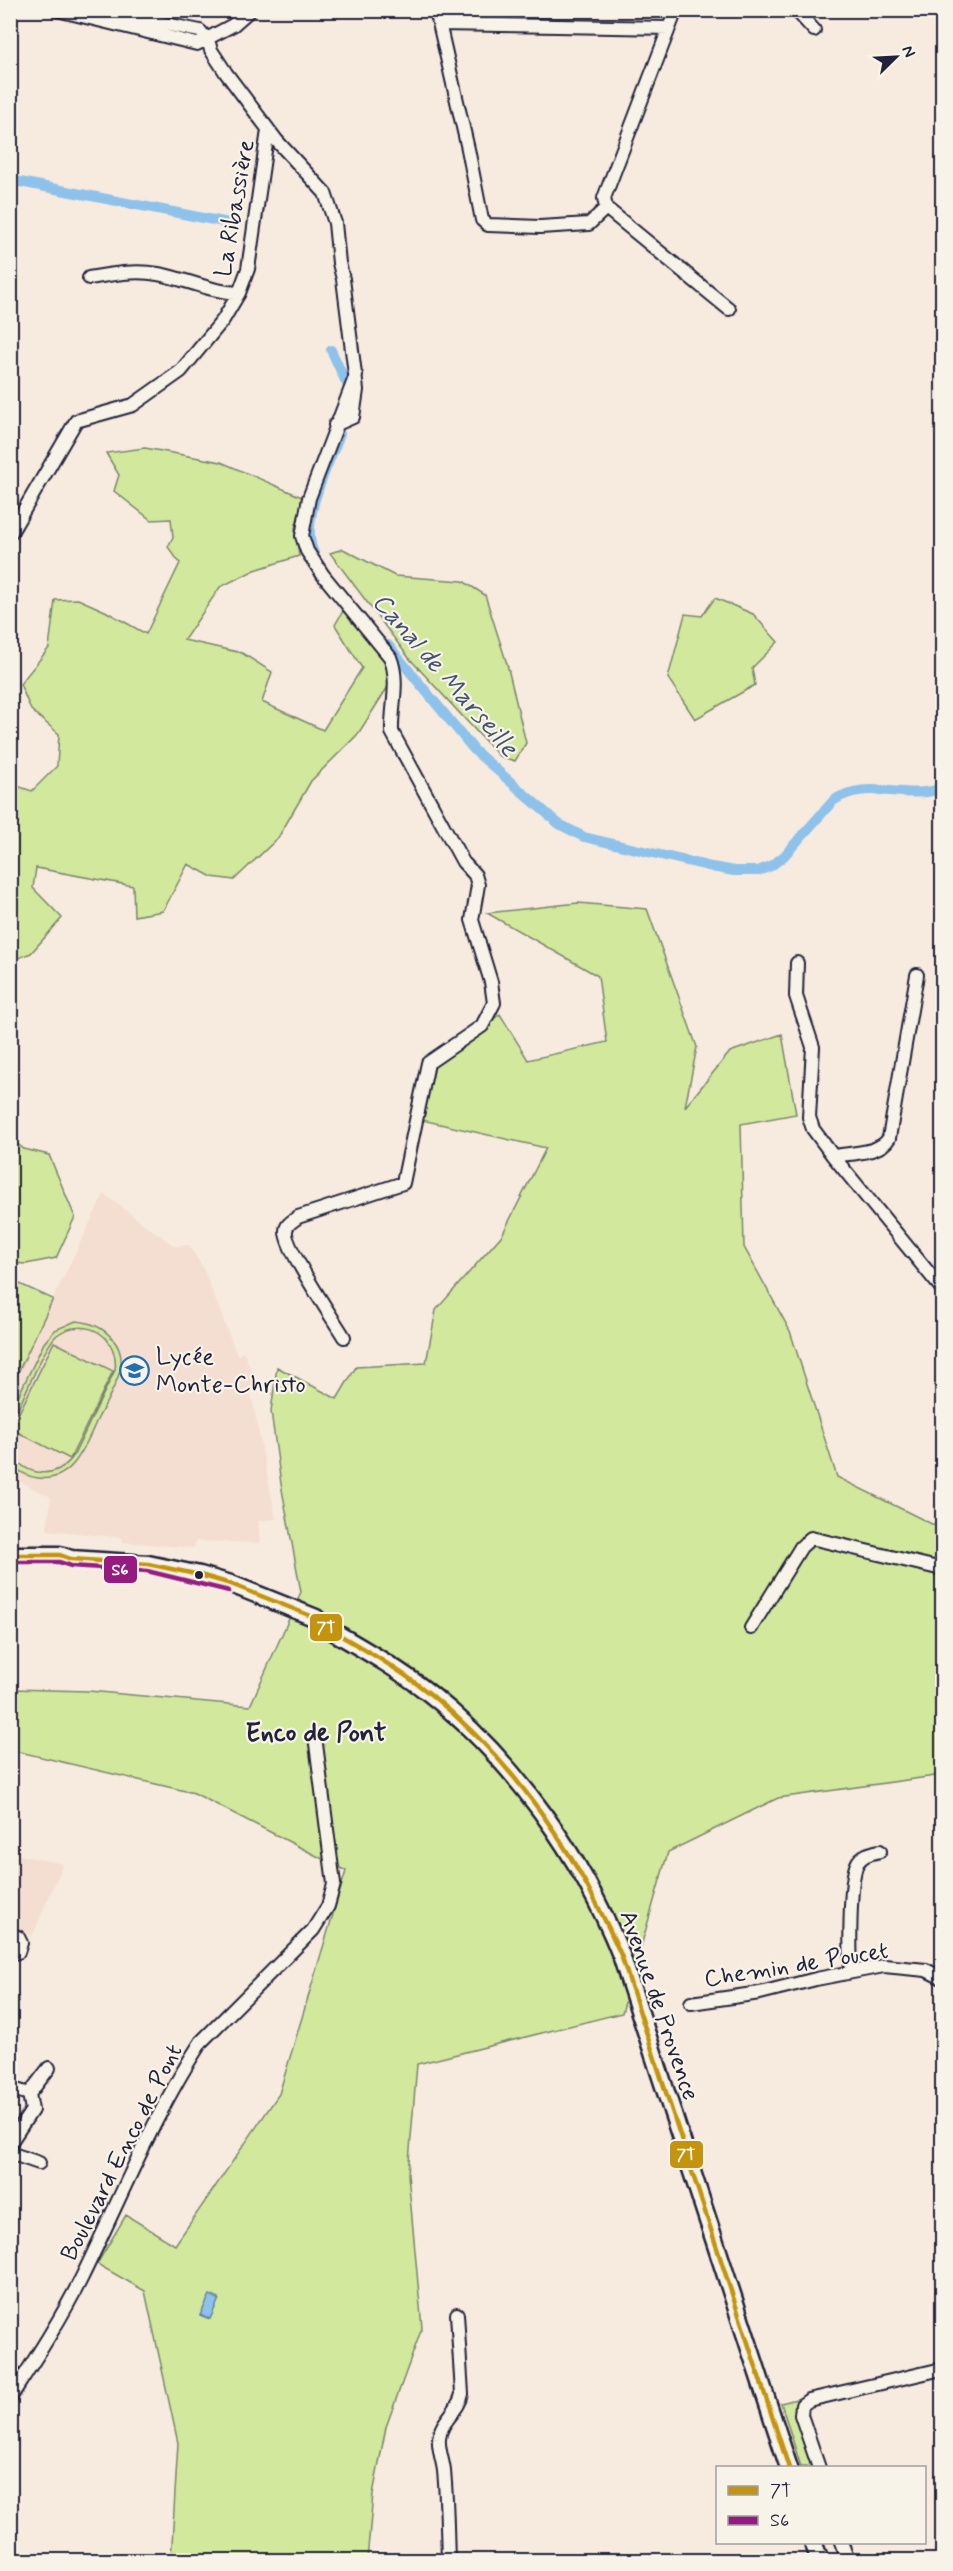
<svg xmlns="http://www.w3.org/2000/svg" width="953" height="2571" font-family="Mynerve,sans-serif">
<rect width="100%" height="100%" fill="#f7ebdf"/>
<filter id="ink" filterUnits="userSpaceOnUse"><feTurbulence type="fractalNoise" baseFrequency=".0167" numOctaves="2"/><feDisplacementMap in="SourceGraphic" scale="12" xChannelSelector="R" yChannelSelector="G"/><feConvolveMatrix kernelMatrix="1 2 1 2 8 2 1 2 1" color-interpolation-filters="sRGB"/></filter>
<g filter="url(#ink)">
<!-- built -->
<path fill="#f3ded1" d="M104,1194L174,1246L189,1245L203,1268L237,1355L244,1352L257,1385L250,1389L276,1519L258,1521L260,1543L196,1541L194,1548L123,1542V1538L47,1530L51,1497L11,1477L10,1387Z
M10,1853L63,1864L32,1937L11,1926Z"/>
<!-- green -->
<path fill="#d2e89d" stroke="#7a856c" stroke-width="1.5" d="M145,448L221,462L304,498L295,528L299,556L255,570L220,587L184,640L242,653L272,672L262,702L323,730L362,668L335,625L343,611L384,656L390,670L391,682L358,734L311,781L278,838L234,880L212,877L188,864L163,911L134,916L133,886L36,868L33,888L62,918L31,953L11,961V784L32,791L57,766L59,734L31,710L20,684L49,648L55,600L78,599L105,611L146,634L180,563L168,547L173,537L171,519L151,520L114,491L119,475L106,453Z
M343,549L395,576L463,581L485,595L507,664L526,743L515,761L499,756L409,658L330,553Z
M715,598L753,614L778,642L752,668L755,685L695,719L668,678L685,614L702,616Z
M578,903L647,909L697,1047L685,1107L730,1052L782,1034L796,1114L741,1124L744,1247L790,1331L837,1477L942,1529V1775L778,1798L668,1852L622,2013L417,2064L408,2174L422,2328L386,2427L373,2494L367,2560H171L178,2443L145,2291L97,2264L126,2215L175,2245L279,2094L346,1871L194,1793L11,1750V1689L89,1691L250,1706L301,1592L281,1484L271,1411L277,1367L337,1399L356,1367L426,1363L436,1310L502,1235L546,1148L422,1120L435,1066L500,1014L528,1060L607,1042L598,976L487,913Z
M11,1139L24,1149L49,1155L75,1217L56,1258L26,1264L11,1263Z
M11,1280L53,1299L11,1387Z
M76,1321C105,1323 130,1347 118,1377C113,1391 105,1405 98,1418C86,1443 74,1483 38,1478C28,1477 17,1471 11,1463V1452C24,1478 58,1480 74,1455L115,1370C117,1357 112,1342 101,1334C88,1325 70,1325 57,1335C44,1346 20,1406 11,1425V1411L44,1343L55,1330Z
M54,1342L113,1371L70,1459L11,1429Z
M800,2398L798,2413L815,2467H801L781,2403Z"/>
<!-- water -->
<path fill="#8ec2eb" stroke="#6382a5" stroke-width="1.5" d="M210,2295L219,2299L210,2319L200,2315Z"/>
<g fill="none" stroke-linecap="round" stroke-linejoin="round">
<!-- canal -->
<path stroke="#8ec2eb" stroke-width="10" d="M10,180L234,224
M331,350L351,393
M314,553C299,521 328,466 340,434
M388,645L475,751L559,824L584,837L712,867L734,871H758L771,866L784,856L833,801C866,777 907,802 942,788"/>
<defs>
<path id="street" d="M57,10L197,44L233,25L250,10
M436,10L468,149L482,220L488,225L540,227L589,224L606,208
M676,10L604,198L606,208L729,309
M796,10L814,30
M83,16L131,17L200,31L208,40L211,50L226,73L277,141L325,193L335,223L339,263L343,279L357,390L353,417L335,425
M439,24L669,28
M239,293L248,269L268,130
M10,534L76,421L133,405L181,371L223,320L239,293C211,292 186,279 158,274C135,270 112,274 89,278
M797,963L796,996L813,1047L809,1117L813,1129L833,1156L942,1289
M833,1156C850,1153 880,1154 889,1138L917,975
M344,1337C334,1320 284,1247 286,1231C286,1224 293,1221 298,1217L403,1183L428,1063L482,1026L494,1003L491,982L472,920L478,885L475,875L463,862L392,732C391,707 400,681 390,657L323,575L307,551L302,536L309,498L356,375
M751,1628L801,1547L811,1538L942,1569
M10,1934L18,1937L21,1943L18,1952L10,1954
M851,1972C850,1951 849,1881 857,1864C861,1855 871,1853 880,1851
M691,2003L760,1993L816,1979L884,1966L926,1970L942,1978
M10,2088L29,2094
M29,2094L49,2068
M10,2143L32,2110L29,2094
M10,2153L39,2163
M10,2398C35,2359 60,2321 81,2279C120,2200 153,2116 201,2042L313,1930L328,1906L334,1884L316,1744
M819,2468L801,2415L802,2405L809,2400L942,2369
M841,2542L848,2560
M448,2560C447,2531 447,2501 444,2471C443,2461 438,2449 439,2439C440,2421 459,2411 462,2394L457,2314"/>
<path id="secondary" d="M10,1555H60L71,1559L148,1564L200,1575L231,1584L316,1618L322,1625C358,1646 396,1667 429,1693C513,1759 582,1857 621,1955L789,2468
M813,2542L820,2560"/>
</defs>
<!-- street casing -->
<use href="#street" stroke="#22223b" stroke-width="16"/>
<!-- secondary casing -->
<use href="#secondary" stroke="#22223b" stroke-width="21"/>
<!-- street -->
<use href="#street" stroke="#f7f3e8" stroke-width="12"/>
<!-- secondary -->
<use href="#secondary" stroke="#f7f3e8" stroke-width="16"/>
<defs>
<path id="bus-1" d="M10,1555H60L71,1559L148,1564L200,1575L231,1584L316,1618L322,1625C359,1646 396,1667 429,1693C516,1763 577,1854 621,1955L789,2468"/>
<path id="bus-2" d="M10,1562H59L71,1566L147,1571L229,1591"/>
</defs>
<!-- bus-1 casing -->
<use href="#bus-1" stroke="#f7f3e8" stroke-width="9"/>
<!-- bus-2 casing -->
<use href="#bus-2" stroke="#f7f3e8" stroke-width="9"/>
<!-- bus-1 -->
<use href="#bus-1" stroke="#c4940f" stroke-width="4.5"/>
<!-- bus-2 -->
<use href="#bus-2" stroke="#951b81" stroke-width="4.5"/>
</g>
</g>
<!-- icons -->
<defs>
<symbol id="school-ring" viewBox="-11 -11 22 22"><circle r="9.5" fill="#f7f3e8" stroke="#1f6fb2" stroke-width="1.5"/><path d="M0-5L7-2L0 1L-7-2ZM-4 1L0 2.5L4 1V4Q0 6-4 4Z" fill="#1f6fb2"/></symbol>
</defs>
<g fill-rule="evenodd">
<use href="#school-ring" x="118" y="1354" width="33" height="33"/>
</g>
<!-- markers -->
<circle fill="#22223b" stroke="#f7f3e8" stroke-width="2" cx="199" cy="1575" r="5"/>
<g text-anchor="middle" stroke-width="4.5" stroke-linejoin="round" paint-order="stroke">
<!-- street labels -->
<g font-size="24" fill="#22223b" stroke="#f7f3e8">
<text transform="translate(234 208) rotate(-80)" y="8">La Ribassière</text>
<text transform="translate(796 1964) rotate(-9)" y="8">Chemin de Poucet</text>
<text transform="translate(660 2005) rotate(71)" y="8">Avenue de Provence</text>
<text transform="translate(121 2152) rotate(-63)" y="8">Boulevard Enco de Pont</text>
</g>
<!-- poi labels -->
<g font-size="24" fill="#22223b" stroke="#f7f3e8" text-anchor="start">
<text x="156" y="1364">Lycée<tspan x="156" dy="28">Monte-Christo</tspan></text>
</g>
<!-- water labels -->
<g font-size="26" font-style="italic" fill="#425270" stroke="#f7f3e8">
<text transform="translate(446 674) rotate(49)" y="9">Canal de Marseille</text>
</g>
<!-- neighbourhood labels -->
<g font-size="26" font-weight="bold" fill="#22223b" stroke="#f7f3e8">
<text x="316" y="1741">Enco de Pont</text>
</g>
</g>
<g stroke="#f7f3e8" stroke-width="2">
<rect x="103" y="1555" width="35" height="29" rx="6" fill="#951b81"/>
<rect x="309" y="1613" width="34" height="29" rx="6" fill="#c4940f"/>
<rect x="669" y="2140" width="35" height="29" rx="6" fill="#c4940f"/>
</g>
<g font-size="16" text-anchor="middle" font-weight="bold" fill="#fff">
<text x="120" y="1575">S6</text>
<text x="326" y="1633">7T</text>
<text x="686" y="2160">7T</text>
</g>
<!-- margin -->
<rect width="953" height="2571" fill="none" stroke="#f7f3e8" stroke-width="36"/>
<rect x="18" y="18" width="917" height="2535" fill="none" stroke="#22223b" stroke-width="2" filter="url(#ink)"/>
<!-- legend -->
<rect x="716" y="2466" width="210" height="78" fill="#f7f3e8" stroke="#a29fa3" stroke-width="1.5"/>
<rect x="728" y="2486" width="30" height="9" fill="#c4940f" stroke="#a29fa3" stroke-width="1.5"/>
<text x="770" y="2496" font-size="18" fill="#22223b">7T</text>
<rect x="728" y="2516" width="30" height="9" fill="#951b81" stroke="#a29fa3" stroke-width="1.5"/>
<text x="770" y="2526" font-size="18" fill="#22223b">S6</text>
<!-- north arrow -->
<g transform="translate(896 57) rotate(66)" stroke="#f7f3e8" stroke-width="4.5" paint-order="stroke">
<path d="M0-4.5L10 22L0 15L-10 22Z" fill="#22223b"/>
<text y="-9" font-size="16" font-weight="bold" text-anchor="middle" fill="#22223b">N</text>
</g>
</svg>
